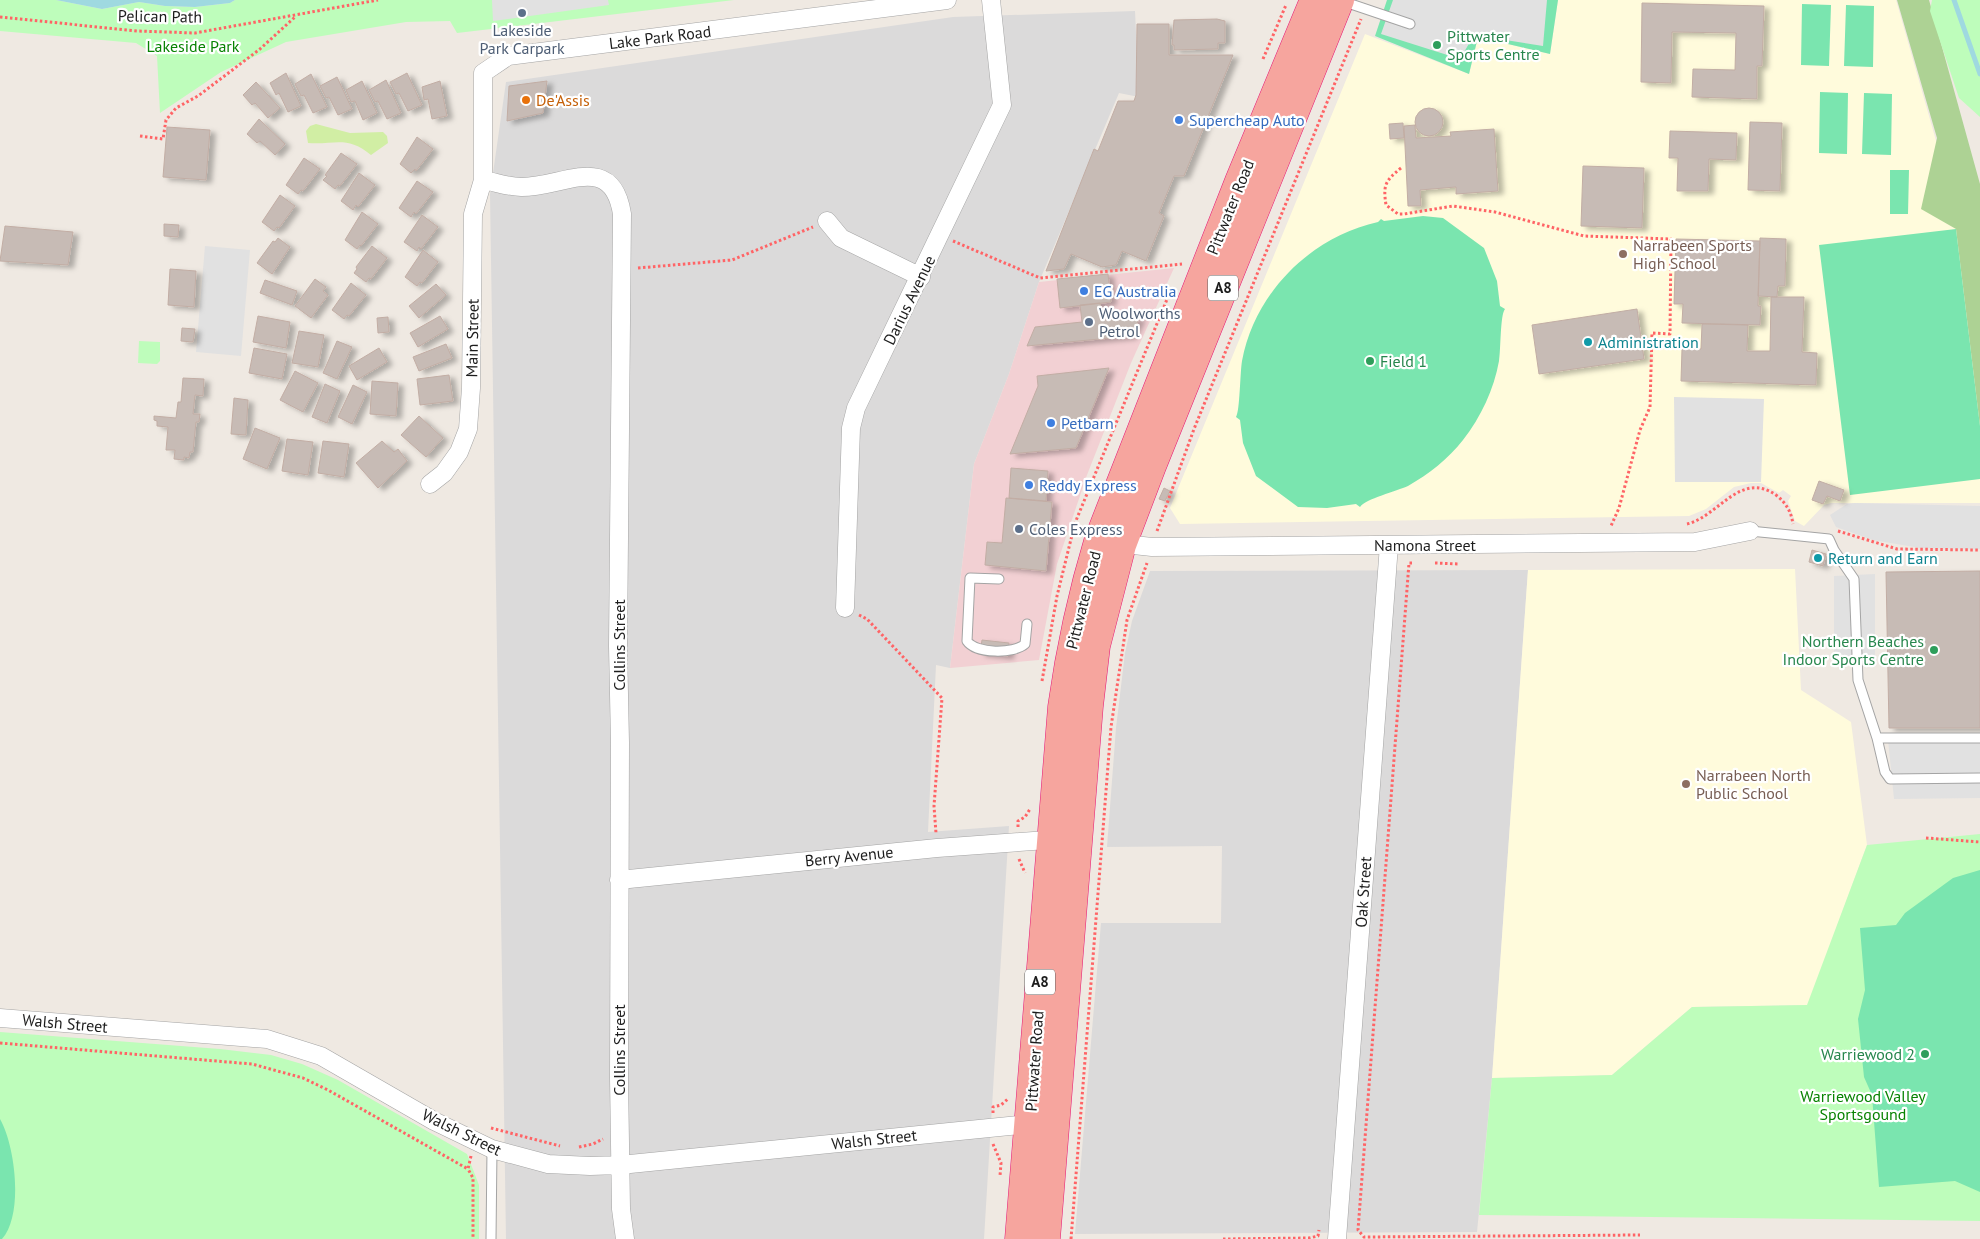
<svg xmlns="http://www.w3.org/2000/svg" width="1980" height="1239" font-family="'PT Sans',sans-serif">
<defs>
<filter id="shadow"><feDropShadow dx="5.5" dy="3" stdDeviation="2.5" flood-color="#0004"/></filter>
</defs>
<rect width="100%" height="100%" fill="#efe9e2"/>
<!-- residential -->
<path fill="#dbdada" d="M1135,11L1139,97L1119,93L1039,282L1009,374L974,464L950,668L936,665L928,832L1009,826L984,1239H506L490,194L506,82L953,17Z
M1528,570L1492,1078L1477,1232L1075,1234L1101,923H1221L1222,846L1107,847L1116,728L1125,653L1132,621L1150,571Z"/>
<!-- commercial -->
<path fill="#f2d0d3" d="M1174,268L1131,363L1087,475L1057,564L1039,660L950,668L974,464L1009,374L1039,282Z"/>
<!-- education -->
<path fill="#fffbdc" d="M1558,0H1896L1964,239L1980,268V503H1831L1824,505L1804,526L1795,521L1788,501L1791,496L1783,490L1779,493L1761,483H1751L1734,487L1706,509L1689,516L1180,524L1170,508L1365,34L1469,74L1478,37L1550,54Z
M1795,569L1801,690L1851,722L1867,845L1808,1005L1692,1007L1612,1075L1492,1078L1528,570Z"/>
<!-- grass -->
<path fill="#d1eea4" d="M316,124L350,133L383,132L387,136L388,143L371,155C347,135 335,145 308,143L306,131L310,126Z"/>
<!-- forest -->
<path fill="#add294" d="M1897,0H1929L1980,184V426L1956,229L1921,209L1937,138Z"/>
<!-- park -->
<path fill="#befdbb" d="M0,0H56L102,9L139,2L165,6L195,7L230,3L235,0H734L457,33L450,21L406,22L286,42L221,72L160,113L157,56L136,43L0,31Z
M1932,0H1980V117L1959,98L1930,11Z
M139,341L160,342V361L157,364L138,363Z
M1980,834V1221L1479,1215L1492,1078L1612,1075L1692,1007L1807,1005L1867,845Z
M0,1032L220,1049L271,1055L302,1064L338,1080L467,1154L479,1185V1239H0Z"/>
<!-- pitch -->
<path fill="#7ae5af" d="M1387,0H1558L1550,54L1478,37L1469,74L1375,36Z
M1802,4L1831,5L1829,66L1801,65Z
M1846,5L1874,6L1873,67L1844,66Z
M1820,92L1848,93L1847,154L1819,153Z
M1864,93L1892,94L1891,155L1862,154Z
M1890,170H1909L1908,214H1890Z
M1423,216L1443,218L1484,248L1497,281L1500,306L1505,309C1500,315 1501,350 1499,361C1494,389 1481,417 1463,440C1448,459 1429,474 1408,486C1397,491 1365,499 1360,507L1356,504L1327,508L1298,507L1256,476L1243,443L1240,420L1236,417C1240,411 1240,373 1242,361C1255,292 1311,237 1378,222L1381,219L1384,221Z
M1956,229L1980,426V479L1850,495L1819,245Z
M1980,870V1192L1955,1181L1879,1187L1872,1095L1864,1077L1858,1019L1865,990L1860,928L1896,925L1905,913L1953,878Z
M0,1119C15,1145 24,1214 2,1239H0Z"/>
<!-- parking -->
<path fill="#e1e1e1" d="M492,0H608L609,5L493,21Z
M1393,0H1547L1543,46L1474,35L1460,59L1381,34Z
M205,246L250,250L241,356L196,352Z
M1674,397L1764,399L1761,482H1675Z
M1855,503L1980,506V549L1920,548L1873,540L1836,527L1830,515L1847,504Z
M1875,574V659L1834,658V576Z
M1888,740H1980V798L1894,799Z"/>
<!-- water -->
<path fill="#9fd9e0" d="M56,0H235L230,3L195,7L165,6L139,2L102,9Z"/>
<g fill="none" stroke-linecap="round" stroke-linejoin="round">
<!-- stream -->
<path stroke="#9fd9e0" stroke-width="5" d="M1954,0L1980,74"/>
</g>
<!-- building -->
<path fill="#c7bbb5" stroke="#c2ada4" filter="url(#shadow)" d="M1642,3L1764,6L1762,66H1757V99L1692,97L1693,69L1735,70L1736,33L1672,32L1671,83L1641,82Z
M1217,19L1225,21V43H1218V49L1174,50V45H1172L1174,20Z
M1137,24H1169V55H1233L1184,176H1174L1159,213L1164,216L1146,261L1122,251L1116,265L1102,267L1071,254L1064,269L1046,271L1094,149L1098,151L1118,101H1134L1136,95Z
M286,73L301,106L288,112L279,93L276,95L270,83Z
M407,73L422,105L408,111L399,93L396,94L390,82Z
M311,74L327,107L313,113L304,95L301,96L295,84Z
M337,77L352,109L338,115L329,97L326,98L320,86Z
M386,80L401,113L387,119L378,101L375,102L369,90Z
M362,81L377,113L363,120L355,101L351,102L346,90Z
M440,81L447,116L432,119L428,99L424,100L422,87Z
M547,81L543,113L507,121L509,86Z
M256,82L280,108L268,118L255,103L252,105L243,95Z
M1415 122a14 14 0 1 1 28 0a14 14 0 1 1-28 0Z
M259,119L285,144L275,155L260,141L257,143L247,134Z
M1750,122L1782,123L1780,191L1748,190Z
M1403,123L1404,138L1390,139L1389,124Z
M1415,125L1416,138L1451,136L1450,132L1494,129L1498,191L1456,194V187L1420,190L1421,206H1408L1404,126Z
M167,127L210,130L206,180L163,177Z
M1670,131L1737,133L1736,160L1709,159L1708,191H1677L1678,158H1669Z
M417,137L433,149L416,171L415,169L411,173L400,164Z
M341,153L357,164L340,186L338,185L335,189L323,180L327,176L325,175Z
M304,158L320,169L303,191L301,190L298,194L286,185Z
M1583,166L1644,168L1642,228L1581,226Z
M359,173L375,185L358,207L356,205L353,210L341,201Z
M417,181L433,192L416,214L414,212L411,217L399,208Z
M280,195L295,206L279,228L277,227L274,231L262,222Z
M362,212L378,224L361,246L360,245L357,249L345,240Z
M422,215L438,227L421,249L419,247L417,251L404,242Z
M164,224L179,225L178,237L164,236Z
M5,226L73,232L68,265L0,261Z
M278,238L290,247L272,274L257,263L273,241L275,242Z
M1760,238L1786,239L1785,286H1778L1777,297L1758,296Z
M1676,239L1760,241L1758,306H1761L1760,325L1682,323L1683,304H1674Z
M372,246L387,258L371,279L369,278L366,282L354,273L357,269L356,267Z
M423,250L438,262L422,283L420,282L417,286L405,277Z
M170,269L196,271L194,307L168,305Z
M1108,274L1111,302L1060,308L1057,279Z
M315,279L326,287L323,291L328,295L311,318L295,306Z
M265,280L297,291L292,305L260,293Z
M351,283L366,295L349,316L347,315L344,319L332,310Z
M436,284L446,295L419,318L409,306Z
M1771,297H1804L1802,352L1817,353L1816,385L1681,381L1682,349H1701L1702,324L1748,325L1747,351H1770Z
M1100,303L1102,320L1140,317L1131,336L1027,346L1035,327L1082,322L1080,305Z
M1637,309L1644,359L1539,374L1532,325Z
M258,316L290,322L286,348L253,342Z
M440,316L448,329L418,347L410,333Z
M388,317L389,332L378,333L377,318Z
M182,328L195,329L193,342L181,341Z
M299,331L324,335L318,367L292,363Z
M337,341L352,347L337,379L323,373Z
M446,344L452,358L419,371L413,357Z
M254,348L287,354L282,379L249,373Z
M379,348L387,362L357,380L349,366Z
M1109,368L1076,448L1010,454L1038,386L1037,376Z
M295,371L318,383L303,412L280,400Z
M449,375L453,401L420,405L417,379Z
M183,378L204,379L203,396L195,395L193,414H200L199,422H196L193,452H190L189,458L184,457V460L174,459L175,450H166L168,427L157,426V421L154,420V416L176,418L178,402H181Z
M372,381L398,383L396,416L370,414Z
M325,384L340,391L327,423L312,417Z
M353,385L367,392L352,424L338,417Z
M234,398L248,400L246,435L231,434Z
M419,416L443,438L426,457L401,435Z
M255,428L280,438L267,469L243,459Z
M287,439L313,442L308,475L282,471Z
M323,441L349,444L344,477L318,473Z
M382,441L394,452L398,449L407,461L378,488L356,463Z
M1011,468L1048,471L1046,501L1009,498Z
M1819,481L1844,490L1840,501L1827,496L1823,504L1812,500Z
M1164,488L1170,491L1165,501L1159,499Z
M1006,498L1052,502L1046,571L985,565L987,542L1002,543Z
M1812,550L1826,554L1823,566L1809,562Z
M1980,571V728H1889L1886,572Z
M982,640L1009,643L1008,656L980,653Z"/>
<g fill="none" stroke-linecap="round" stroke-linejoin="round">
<defs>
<path id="service" d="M1342,1L1410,24
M1750,531L1829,539L1834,550L1854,579L1858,680L1877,738L1885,772L1890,779L1980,778
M999,579L970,578L967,641C976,654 1014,654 1025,644L1027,624
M1877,738H1980
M491,1239L492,1149"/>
<path id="minor" d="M483,180C495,182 509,187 521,187C562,188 612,150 622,214L618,646L620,743L619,1078L621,1209L625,1239
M827,221L841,238L921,277
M430,484L444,473L459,452L468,429L471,388L473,214L483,180V73L508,56L947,0
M1115,543L1152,547L1695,542L1750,531
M845,608L851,428L856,408L1002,105L991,0
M619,880L937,848L1061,839
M0,1018L267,1039L321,1056L434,1121L492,1149L548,1164L590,1166L620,1165L1029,1124
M1337,1239L1389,545"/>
<path id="trunk" d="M1019,1239L1062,707C1070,649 1082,594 1099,538L1239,181L1314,0
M1046,1239L1089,706L1096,646L1122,545L1152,466L1340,0"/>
</defs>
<!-- service casing -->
<use href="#service" stroke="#a4a4a4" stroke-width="11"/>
<!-- minor casing -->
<use href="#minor" stroke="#a4a4a4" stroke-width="19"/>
<!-- trunk casing -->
<use href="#trunk" stroke="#e61776" stroke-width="29"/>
<!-- path -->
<path stroke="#ff6466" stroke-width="3" stroke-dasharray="2.5 2.5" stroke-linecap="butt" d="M0,17L137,31L195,33L378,0
M1263,59L1286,5
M140,136L163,139L166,120L176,108L198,96L260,49L295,17
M1401,168C1385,181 1383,185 1386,205L1398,214H1404L1453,206L1495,212L1584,236L1671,239L1670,334L1652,333L1650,407L1640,430L1619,508L1611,526
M953,241L1040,278L1182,264
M638,268L732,260L813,227
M1687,524C1718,517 1740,470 1776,495C1786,503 1791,511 1793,524
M1157,531L1194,429L1361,19
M1838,531L1897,549L1980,550
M1412,563H1409L1358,1230L1364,1237L1640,1235
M1435,563L1459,564
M859,615L867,619L942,698L934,806L936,833
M1042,681L1057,596L1075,523L1170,292
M1018,827V821L1025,817L1030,809
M1926,838L1980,842
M1019,859L1025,873
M0,1043L252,1064L303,1078L328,1090L468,1169
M993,1113V1107L1001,1105L1009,1098
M491,1128L560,1146
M993,1144L1001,1163L1000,1176
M579,1147L593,1144L603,1139
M471,1156L468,1169L473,1178V1239
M1071,1239L1111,727L1127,620L1147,563
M1223,1239L1309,1238L1318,1236L1319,1230"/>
<!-- service -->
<use href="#service" stroke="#fff" stroke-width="9"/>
<!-- minor -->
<use href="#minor" stroke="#fff" stroke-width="18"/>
<!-- trunk -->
<use href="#trunk" stroke="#f6a59e" stroke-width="28"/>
</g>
<!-- markers -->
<g fill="#5c6f8a" stroke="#fff" stroke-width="2">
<circle cx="522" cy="13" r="5"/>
<circle cx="1089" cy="322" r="5"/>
<circle cx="1019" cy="529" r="5"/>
</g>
<g fill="#2e9e5b" stroke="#fff" stroke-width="2">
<circle cx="1437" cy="45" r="5"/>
<circle cx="1370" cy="361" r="5"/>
<circle cx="1934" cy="650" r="5"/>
<circle cx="1925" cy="1054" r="5"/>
</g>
<circle fill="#e8710a" stroke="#fff" stroke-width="2" cx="526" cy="100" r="5"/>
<g fill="#3f7fe0" stroke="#fff" stroke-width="2">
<circle cx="1179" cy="120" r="5"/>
<circle cx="1084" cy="291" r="5"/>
<circle cx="1051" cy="423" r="5"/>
<circle cx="1029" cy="485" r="5"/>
</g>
<g fill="#8d6e63" stroke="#fff" stroke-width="2">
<circle cx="1623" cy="254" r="5"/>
<circle cx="1686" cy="784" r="5"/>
</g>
<g fill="#0f9aa8" stroke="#fff" stroke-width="2">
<circle cx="1588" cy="342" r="5"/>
<circle cx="1818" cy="558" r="5"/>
</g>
<g text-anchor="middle" stroke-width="4.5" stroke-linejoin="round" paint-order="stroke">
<!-- shield labels -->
<g fill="#fff" stroke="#616161" stroke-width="1">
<rect x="1208" y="275.5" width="30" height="25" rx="4"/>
<rect x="1025" y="969.5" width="30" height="25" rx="4"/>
</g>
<g font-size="15" font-weight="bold" fill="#1d1d1d">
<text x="1223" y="293">A8</text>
<text x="1040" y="987">A8</text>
</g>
<!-- street labels -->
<g font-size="16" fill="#1d1d1d" stroke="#fff">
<text transform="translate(160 16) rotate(1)" y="6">Pelican Path</text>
<text transform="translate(660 37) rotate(-7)" y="6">Lake Park Road</text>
<text transform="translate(1230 207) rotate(-68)" y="6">Pittwater Road</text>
<text transform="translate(909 300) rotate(-64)" y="6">Darius Avenue</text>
<text transform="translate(472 338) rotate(-89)" y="6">Main Street</text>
<text x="1425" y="551">Namona Street</text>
<text transform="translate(1083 600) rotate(-76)" y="6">Pittwater Road</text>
<text transform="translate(619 645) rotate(-90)" y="6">Collins Street</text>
<text transform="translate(849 856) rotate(-6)" y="6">Berry Avenue</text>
<text transform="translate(1363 892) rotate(-86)" y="6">Oak Street</text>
<text transform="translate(65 1023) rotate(5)" y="6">Walsh Street</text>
<text transform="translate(619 1050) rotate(-90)" y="6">Collins Street</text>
<text transform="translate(1034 1061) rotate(-86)" y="6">Pittwater Road</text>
<text transform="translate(462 1132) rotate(26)" y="6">Walsh Street</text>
<text transform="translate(874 1139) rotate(-6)" y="6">Walsh Street</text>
</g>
<!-- service labels -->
<g font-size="16" fill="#4e5e75" stroke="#fff" text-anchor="start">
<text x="522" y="36" text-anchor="middle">Lakeside<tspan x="522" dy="18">Park Carpark</tspan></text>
<text x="1099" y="319">Woolworths<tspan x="1099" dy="18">Petrol</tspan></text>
<text x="1029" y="535">Coles Express</text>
</g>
<!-- leisure labels -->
<g font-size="16" fill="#27864d" stroke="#fff" text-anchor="start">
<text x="1447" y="42">Pittwater<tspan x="1447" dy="18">Sports Centre</tspan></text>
<text x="1380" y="367">Field 1</text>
<text x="1924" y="647" text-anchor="end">Northern Beaches<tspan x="1924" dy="18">Indoor Sports Centre</tspan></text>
<text x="1915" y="1060" text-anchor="end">Warriewood 2</text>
</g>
<!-- park labels -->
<g font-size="16" fill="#088303" stroke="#fff">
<text x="193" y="52">Lakeside Park</text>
<text x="1863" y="1102">Warriewood Valley<tspan x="1863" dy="18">Sportsgound</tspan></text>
</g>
<!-- food labels -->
<g font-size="16" fill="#c56008" stroke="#fff" text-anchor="start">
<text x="536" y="106">De'Assis</text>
</g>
<!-- shop labels -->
<g font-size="16" fill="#366cbe" stroke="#fff" text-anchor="start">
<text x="1189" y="126">Supercheap Auto</text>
<text x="1094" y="297">EG Australia</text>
<text x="1061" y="429">Petbarn</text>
<text x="1039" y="491">Reddy Express</text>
</g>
<!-- education labels -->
<g font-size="16" fill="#785e54" stroke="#fff" text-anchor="start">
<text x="1633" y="251">Narrabeen Sports<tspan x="1633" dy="18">High School</tspan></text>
<text x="1696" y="781">Narrabeen North<tspan x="1696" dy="18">Public School</tspan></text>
</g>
<!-- culture labels -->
<g font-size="16" fill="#0d838f" stroke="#fff" text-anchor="start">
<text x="1598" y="348">Administration</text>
<text x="1828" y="564">Return and Earn</text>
</g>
</g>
</svg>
